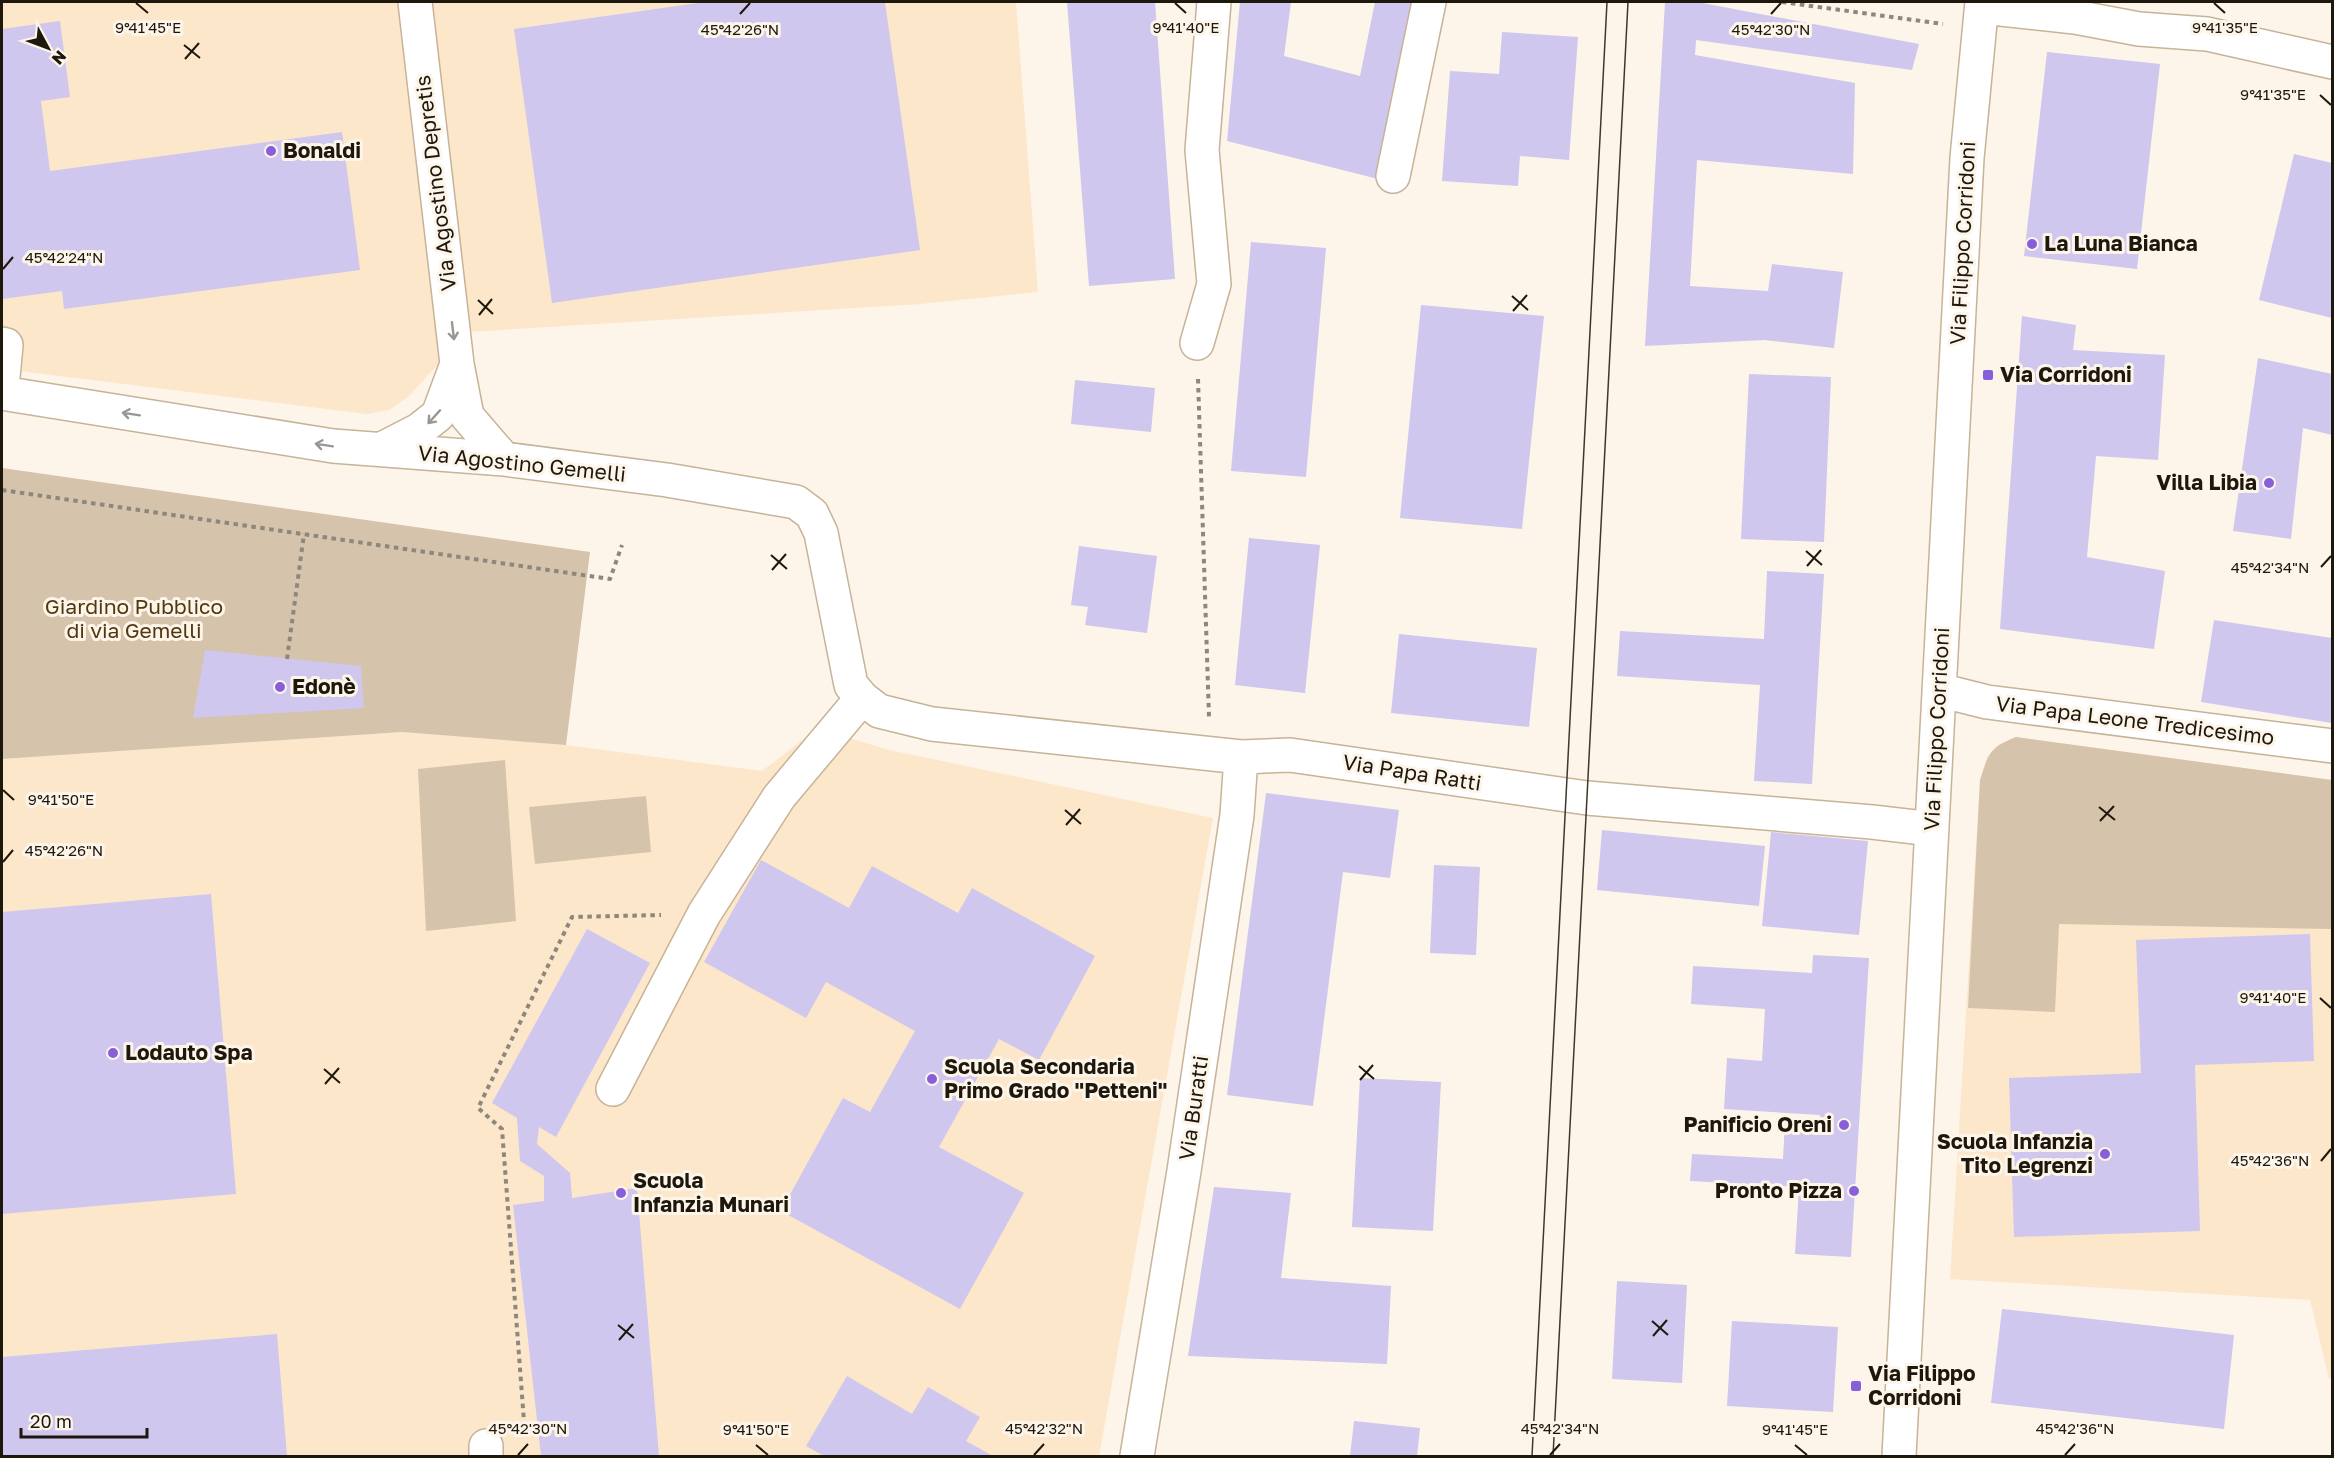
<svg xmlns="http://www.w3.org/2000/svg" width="2334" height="1458" font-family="'Golos Text',sans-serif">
<rect width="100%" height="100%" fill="#fdf5ea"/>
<!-- built -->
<path fill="#fce7cb" d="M2,2H1016L1038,292L921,304L468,332L408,397L389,410L367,414L2,369Z
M818,728L885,749L1213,818L1099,1456H2V759L402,732L566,745L762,771Z
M2016,737L2332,780V1378L2329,1379L2310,1300L1950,1279L1980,780L1987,757L1998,745Z"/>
<!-- green -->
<path fill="#d5c3ab" d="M2,468L590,552L566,745L402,732L2,759Z
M2016,737L2332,780V929L2059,924L2055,1012L1968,1008L1980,780C1989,753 1989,748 2016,737Z
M505,760L516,921L426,931L418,769Z
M646,796L651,852L535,864L529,807Z"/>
<!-- building -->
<path fill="#cfc7ed" d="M705,2H885L920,250L552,303L514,29Z
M1067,2H1155L1175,279L1089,286Z
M1240,2H1291L1284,56L1360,76L1375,2H1422L1382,180L1227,141Z
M1665,2H1697L1919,44L1912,70L1696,40L1695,55L1855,83L1853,174L1697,160L1690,286L1768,291L1772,264L1843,272L1834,348L1764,340L1645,346Z
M60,21L70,97L41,101L50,171L342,132L360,270L64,309L62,291L2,299V29Z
M1502,32L1578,37L1569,160L1520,156L1518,186L1442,181L1450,71L1499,74Z
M2047,52L2160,64L2137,269L2024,256Z
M2294,154L2332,163V318L2259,300Z
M1251,242L1326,248L1306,477L1231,471Z
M1421,305L1544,316L1522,529L1400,518Z
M2022,316L2076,325L2073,350L2165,355L2158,460L2096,456L2087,557L2165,571L2154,649L2000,629Z
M2258,358L2332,374V435L2303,428L2291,539L2233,531Z
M1749,374L1831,377L1824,542L1741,539Z
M1075,380L1155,388L1151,432L1071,424Z
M1249,538L1320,545L1305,693L1235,685Z
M1079,546L1157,556L1147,633L1085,625L1088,607L1071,605Z
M1767,571L1824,574L1812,784L1754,781L1760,685L1617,676L1620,631L1764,639Z
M2214,620L2332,638V723L2201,702Z
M1399,634L1537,648L1529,727L1391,713Z
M205,650L361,666L364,708L193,718Z
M1266,793L1399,810L1390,878L1343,872L1313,1106L1227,1095Z
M1602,830L1765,846L1759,906L1597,890Z
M1771,832L1868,841L1859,935L1762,926Z
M761,860L849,908L872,866L958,913L972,888L1095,956L1039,1060L999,1039L939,1147L1024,1193L960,1309L781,1211L843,1098L870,1112L915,1031L826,982L806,1018L704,962Z
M1434,865L1480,867L1476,955L1430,953Z
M211,894L236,1194L2,1214V912Z
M587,929L650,963L556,1137L539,1127L537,1144L570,1173L572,1198L637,1188L659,1456H541L513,1205L544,1201V1176L520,1161L517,1118L492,1103Z
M2310,934L2314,1061L2195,1065L2200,1231L2014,1237L2009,1078L2141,1073L2136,940Z
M1813,955L1869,958L1851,1257L1795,1254L1799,1187L1690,1181L1692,1154L1783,1159L1785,1121L1820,1123V1115L1724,1109L1727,1058L1762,1061L1765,1009L1691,1004L1693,966L1812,973Z
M1360,1078L1441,1082L1433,1231L1352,1227Z
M1214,1187L1291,1193L1281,1278L1391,1286L1387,1364L1188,1356Z
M1617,1281L1687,1285L1682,1383L1612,1379Z
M2002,1309L2234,1335L2224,1429L1991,1403Z
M1732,1321L1838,1327L1833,1412L1727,1406Z
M277,1334L287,1456H2V1357Z
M847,1376L912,1414L928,1387L980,1417L966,1441L993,1456H824L806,1446Z
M1354,1421L1420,1428L1417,1456H1350Z"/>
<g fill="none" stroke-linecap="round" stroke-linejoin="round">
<defs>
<path id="minor" d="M415,2L457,364L467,416L504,459
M1982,7L2075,17L2139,29L2207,34L2332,62
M1393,176L1429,2
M1197,343L1214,284L1202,150L1214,2
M2,344L6,345L2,388
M2,393L333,446L504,459L667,480L796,502L812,514L821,533L851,685L862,698L879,711L932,724L1241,757L1290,755L1587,798L1872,822L1932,829
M382,449L419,430L438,415L457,364
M1939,690L1987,702L2332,746
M613,1089L704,914L779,797L862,698
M486,1446V1456
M1137,1456L1184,1171L1237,815L1241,757
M1899,1456L1967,158L1982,2"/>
</defs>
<!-- minor casing -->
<use href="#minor" stroke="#c7b397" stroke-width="36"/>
<!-- path -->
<path stroke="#8e877c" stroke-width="4" stroke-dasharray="4.5 4.5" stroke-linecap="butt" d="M1782,2L1943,24
M1198,379L1209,717
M2,490L610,579L622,545
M287,659L304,534
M525,1435L502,1129L478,1108L572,917L661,915"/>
<!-- minor -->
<use href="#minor" stroke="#fff" stroke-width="33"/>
<!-- tram -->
<path stroke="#3e372c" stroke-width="1.5" d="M1532,1456L1607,2
M1553,1456L1628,2"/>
</g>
<!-- one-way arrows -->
<defs><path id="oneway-shaft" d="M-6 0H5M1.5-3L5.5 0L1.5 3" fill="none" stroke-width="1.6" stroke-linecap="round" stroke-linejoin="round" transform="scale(1.5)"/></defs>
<g stroke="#9a9792">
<use href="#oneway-shaft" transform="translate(453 331) rotate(83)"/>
<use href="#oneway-shaft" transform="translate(131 414) rotate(-171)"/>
<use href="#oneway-shaft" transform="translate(434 417) rotate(132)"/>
<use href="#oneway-shaft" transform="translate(324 445) rotate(-171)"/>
</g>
<!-- ticks -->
<path fill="none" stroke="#1e170c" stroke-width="2" d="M136,3L148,13M1175,3L1186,13M2214,3L2225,13M740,14L750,3M1771,14L1781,3M184,45L200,58M185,59L199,43M2320,95L2331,105M3,269L13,257M1512,296L1528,310M478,300L493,314M1513,311L1527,295M479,315L492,299M1806,551L1822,565M771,555L787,569M1807,566L1821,550M2321,567L2331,556M772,570L786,554M3,790L14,800M2099,807L2115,820M1065,810L1081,824M2100,821L2114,806M1066,825L1080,809M3,862L13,850M2320,998L2331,1008M1359,1066L1374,1079M324,1069L340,1083M1360,1080L1373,1065M325,1084L339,1068M2321,1161L2331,1149M1652,1321L1668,1335M618,1325L634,1338M1653,1336L1667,1320M619,1340L633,1324M756,1445L768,1455M1795,1445L1807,1455M518,1455L528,1444M1034,1455L1044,1444M1550,1455L1560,1444M2065,1455L2075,1444"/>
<!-- markers -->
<g fill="#885fda" stroke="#fdf5ea" stroke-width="2">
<circle cx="271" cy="151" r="6"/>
<circle cx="2032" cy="244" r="6"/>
<rect x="1982" y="369" width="12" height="12" rx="3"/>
<circle cx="2269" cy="483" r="6"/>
<circle cx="280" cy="687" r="6"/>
<circle cx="113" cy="1053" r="6"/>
<circle cx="932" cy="1079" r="6"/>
<circle cx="1844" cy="1125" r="6"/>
<circle cx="2105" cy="1154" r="6"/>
<circle cx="1854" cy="1191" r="6"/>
<circle cx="621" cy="1193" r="6"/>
<rect x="1850" y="1380" width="12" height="12" rx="3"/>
</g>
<g text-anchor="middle" stroke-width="6" stroke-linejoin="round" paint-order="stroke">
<!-- poi labels -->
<g font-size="21" font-weight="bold" fill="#1e170c" stroke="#fdf5ea" text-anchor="start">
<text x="283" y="158">Bonaldi</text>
<text x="2044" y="251">La Luna Bianca</text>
<text x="2000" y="382">Via Corridoni</text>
<text x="2257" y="490" text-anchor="end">Villa Libia</text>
<text x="292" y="694">Edonè</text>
<text x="125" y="1060">Lodauto Spa</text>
<text x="944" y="1074">Scuola Secondaria<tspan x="944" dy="24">Primo Grado "Petteni"</tspan></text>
<text x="1832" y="1132" text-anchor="end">Panificio Oreni</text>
<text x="2093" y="1149" text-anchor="end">Scuola Infanzia<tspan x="2093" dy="24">Tito Legrenzi</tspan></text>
<text x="633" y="1188">Scuola<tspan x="633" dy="24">Infanzia Munari</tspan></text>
<text x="1842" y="1198" text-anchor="end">Pronto Pizza</text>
<text x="1868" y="1381">Via Filippo<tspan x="1868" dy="24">Corridoni</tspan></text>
</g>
<!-- street labels -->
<g font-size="21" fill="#1e170c" stroke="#fdf5ea">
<text transform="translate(436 183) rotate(-97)" y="7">Via Agostino Depretis</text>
<text transform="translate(1963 243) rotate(-87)" y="7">Via Filippo Corridoni</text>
<text transform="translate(522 464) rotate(6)" y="7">Via Agostino Gemelli</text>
<text transform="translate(2135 721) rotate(7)" y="7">Via Papa Leone Tredicesimo</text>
<text transform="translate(1937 729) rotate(-87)" y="7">Via Filippo Corridoni</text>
<text transform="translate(1412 773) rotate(9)" y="7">Via Papa Ratti</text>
<text transform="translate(1194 1108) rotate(-82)" y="7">Via Buratti</text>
</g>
<!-- park labels -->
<g font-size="21" fill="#51380e" stroke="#fdf5ea">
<text x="134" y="614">Giardino Pubblico<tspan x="134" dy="24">di via Gemelli</tspan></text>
</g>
</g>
<g font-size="15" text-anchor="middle" fill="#1e170c" stroke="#fdf5ea" stroke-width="6" stroke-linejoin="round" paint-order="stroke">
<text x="148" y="33">9°41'45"E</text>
<text x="1186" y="33">9°41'40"E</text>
<text x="2225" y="33">9°41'35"E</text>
<text x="740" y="35">45°42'26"N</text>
<text x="1771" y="35">45°42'30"N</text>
<text x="2273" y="100">9°41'35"E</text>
<text x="64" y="263">45°42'24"N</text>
<text x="2270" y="573">45°42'34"N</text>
<text x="61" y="805">9°41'50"E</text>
<text x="64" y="856">45°42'26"N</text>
<text x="2273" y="1003">9°41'40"E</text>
<text x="2270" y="1166">45°42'36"N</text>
<text x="528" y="1434">45°42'30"N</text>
<text x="1044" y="1434">45°42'32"N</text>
<text x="1560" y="1434">45°42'34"N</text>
<text x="2075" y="1434">45°42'36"N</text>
<text x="756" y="1435">9°41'50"E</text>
<text x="1795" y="1435">9°41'45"E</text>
</g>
<!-- border -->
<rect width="2334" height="1458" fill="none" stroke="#1e170c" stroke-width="6"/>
<!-- north arrow -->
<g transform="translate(48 48) rotate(131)" stroke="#fdf5ea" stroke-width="4.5" paint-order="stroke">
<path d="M0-4.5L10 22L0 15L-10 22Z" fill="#1e170c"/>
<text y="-9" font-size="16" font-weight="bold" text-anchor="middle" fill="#1e170c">N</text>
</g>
<!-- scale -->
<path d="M21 1428v9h126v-9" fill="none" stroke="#1e170c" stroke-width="3"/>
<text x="30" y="1428" font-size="18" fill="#1e170c" stroke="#fdf5ea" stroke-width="4.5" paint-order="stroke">20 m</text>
</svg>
